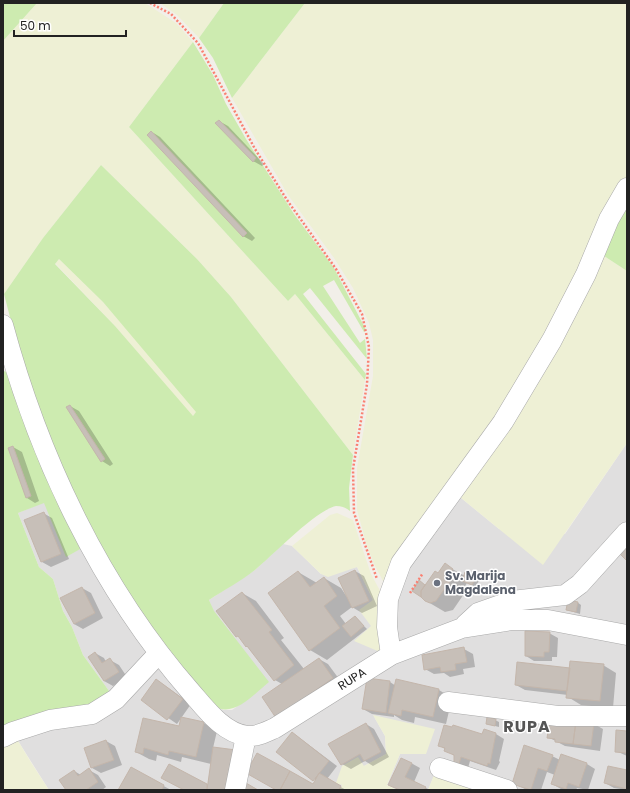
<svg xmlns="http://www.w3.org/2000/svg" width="630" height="793" font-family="Poppins,sans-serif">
<rect width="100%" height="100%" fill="#f2efe9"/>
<!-- residential -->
<path fill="#e0dfdf" d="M627,443V790H495L436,771L428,790H397L387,785L400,754L373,715L385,736L386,754L364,766L342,785L340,790H49L15,736L112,695L83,655L72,627L63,611L53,579L39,567L18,513L44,502L223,710H232L248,699L209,600L255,570L283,544L292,546L321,574L357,567L373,600L371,626L380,652L385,600L455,493L499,529L565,534Z"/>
<!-- farmland -->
<path fill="#eef0d5" d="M37,3H145L176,23L193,42L129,127L288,301L295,294L365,380L353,455L231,297L197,259L101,165L43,238L4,294L3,41Z
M160,3H224L199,38L177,15Z
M305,3H627V182L579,284L389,585L383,581L374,564L367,546L357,510V468L373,376V340L369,323L353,288L334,258L288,195L232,98Z
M598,252L627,271V443L543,565L455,493Z
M59,259L103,302L149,355L197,412L192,417L115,326L55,263Z
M337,513L353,520L371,574L385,600L380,652L354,641L371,626L359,610L373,600L357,567L328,577L321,574L292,546L330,515Z
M373,715L435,729L426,754H400L387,785L397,790H340L342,785L336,783L342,766L358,757L364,766L386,754L385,736Z
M15,736L32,764L49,790H3V741Z
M436,770L495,790H428Z"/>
<!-- grass -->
<path fill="#cdebb0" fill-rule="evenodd" d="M3,3H37L3,41Z
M224,3H305L232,98L213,58L199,38Z
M193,42L213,75L226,104L246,139L294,214L334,268L366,330L364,332L334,280L323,286L360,343L365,339L367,359L310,288L303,294L366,374L365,380L295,294L288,301L129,127Z
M101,165L197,259L231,297L353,455L349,488L350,511C346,508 342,506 336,506C316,510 272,556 255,570C241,581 224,590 209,600L214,611L269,682C254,694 235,717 215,707C196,685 174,664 158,640C86,536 34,417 4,294L43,238ZM59,259L103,302L196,412L193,416L115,326L55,264Z
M627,193V271L598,252Z
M3,371L8,372L82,548L66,557L44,503L18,513L39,567L53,579L63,611L72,627L83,655L112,695L105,701L3,729Z"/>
<!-- shadow -->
<path fill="#0003" d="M219,121L228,126L264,164L262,166L253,161Z
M152,132L160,137L255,238L252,241L243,236Z
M70,406L79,411L113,464L110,466L102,461Z
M13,447L22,452L39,501L35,503L27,498Z
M43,513L52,518L69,559L51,567L42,562Z
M445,565L465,576L479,580L476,587L467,583L463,589L466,591L453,610L445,612L428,602L422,596L419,582L426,586L439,574Z
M355,571L364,576L377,606L362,613L352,607L340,616L346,624L355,617L367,629L327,660L310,650L298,572L317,583L324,578L341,588L347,597Z
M82,588L91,593L103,618L83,629L74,624Z
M242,593L256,601L284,638L281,640L304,669L319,659L328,664L342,683L285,722L282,684L275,680L247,646Z
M577,602L581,605L580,614L567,610Z
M549,633L558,638L557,657H552V661H534L526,656Z
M464,649L473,654L475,667L463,669L464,674L450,677L444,673L434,674L425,669Z
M95,653L104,658L106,662L110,660L119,665L127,677L113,686L104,681L89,657Z
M603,665L616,673L613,708L581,705L568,697V695L525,690L516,685L571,669Z
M157,680L191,704L177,724L142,700Z
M397,680L439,690L452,698L446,724L415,717L414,723L402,720L394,715V717L372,714L363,709L390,682L396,686Z
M182,718L204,723L217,731L213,748L240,790H185L169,765L208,785L211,764L182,757L181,762L157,755L156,761L149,759L136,752L180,727Z
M495,720L499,722V727L487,724Z
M366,724L374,729L389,757L373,766L365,761L351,769L342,764Z
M594,724L603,729L600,751L565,746L548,737Z
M627,732V756L616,751Z
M293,733L337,766L327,779L346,790H278L313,785L316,781Z
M496,734L504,739L499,761L500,762L496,770L470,761L468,768L455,763V756L439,745Z
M106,741L115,746L122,765L101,773L92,768L85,748Z
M552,756L560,760L587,764L595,769L588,790L577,788L576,790L561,789L552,784L555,775L547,772L541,790H527L513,783Z
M411,763L420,768L414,782L430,790H400L390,784Z
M131,768L171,790H119Z
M89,770L98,775L106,787L102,790H68L74,771L81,775Z
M627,771V790L614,788L605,783Z"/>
<!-- building -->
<path fill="#c7bfb8" stroke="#c4b6ab" d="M219,120L256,158L253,162L215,123Z
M151,131L247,233L243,237L147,135Z
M70,405L105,459L101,462L66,407Z
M13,446L31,496L26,498L8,448Z
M44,512L61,554L41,562L24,520Z
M627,544V561L619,553Z
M445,563L453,569L446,578L450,581L436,601L430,603L425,601L421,597V591L435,571L438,573Z
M355,570L369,601L352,608L338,578Z
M298,571L310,587L324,577L337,596L324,606L340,628L309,651L268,593Z
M465,572L476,577L472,585L462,581Z
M419,580L425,585L421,591V597L412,591Z
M82,587L95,613L74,624L60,598Z
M242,592L272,630L269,632L294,665L274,681L247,646L246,647L238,636L236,637L216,611Z
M568,600L578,602L576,612L566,610Z
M355,616L364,626L351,637L342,626Z
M525,631L550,632L549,652H544V657L525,656Z
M464,647L467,662L455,664L456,670L441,672L440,667L424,670L422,655Z
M95,652L102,663L110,658L119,672L104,681L88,657Z
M319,658L333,678L276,718L262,697Z
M570,661L604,664L600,701L566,698Z
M517,662L570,668L567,691L515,685Z
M367,678L390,681L386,713L362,709Z
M156,679L183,699L167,720L141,700Z
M396,679L439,689L433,717L402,710L401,716L388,713Z
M181,717L204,722L196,757L169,751L168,755L144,748L143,754L135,752L143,718L179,726Z
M487,717L496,719L495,726L486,724Z
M550,717L576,721L573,744L555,742V739L547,738Z
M576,721L594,723L591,746L573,744Z
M366,723L381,752L364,761L360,754L341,765L328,744Z
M444,725L452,727L453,725L482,734L484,729L496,733L490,764L488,763L487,766L461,757L459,764L454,763V755L444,751L445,748L438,746Z
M616,730L627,731V753L615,752Z
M292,732L329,761L313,781L276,752Z
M106,740L114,760L91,768L84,748Z
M524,745L553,755L547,771L538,768L531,790L512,784Z
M213,747L236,750L230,790H207Z
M257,753L290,771L280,790H276L246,773Z
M561,754L587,763L579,787L568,783L566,789L551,784Z
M401,758L412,763L405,777L426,787L424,790H400L388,785Z
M169,764L207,784V790H184L161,778Z
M608,766L627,770V789L604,783Z
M131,767L164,785L162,790H118Z
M89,768L98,782L86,790H66L59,780L74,770L78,776Z
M290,771L313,784L319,773L341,786L339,790H280Z
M246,783L258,790H243Z"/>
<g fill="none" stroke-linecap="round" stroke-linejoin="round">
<defs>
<path id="minor" d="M3,325C39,458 100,588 191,692C205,708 223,733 247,736C257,737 266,732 275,728L391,655L462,628L512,620H548L627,635
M465,625L478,613L512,601L565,595L580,584L627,532
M391,655L387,627L388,599L401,563L503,422L552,340L586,274L609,219L627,188
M448,702L558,716H627
M3,737L13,732L50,720L92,714L116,699L159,653
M440,768L507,790
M235,790L246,736"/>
</defs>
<!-- minor casing -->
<use href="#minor" stroke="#a9a9a9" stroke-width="21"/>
<!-- path -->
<path stroke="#fa8072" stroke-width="2.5" stroke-dasharray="2 2" stroke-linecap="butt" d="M150,3L171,14L198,43L255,149L287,200L336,269L362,314L369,347L367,384L353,469L354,513L377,579
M410,593L423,573"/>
<!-- minor -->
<use href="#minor" stroke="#fff" stroke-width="20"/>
</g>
<!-- markers -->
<circle fill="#6b7280" stroke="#fff" stroke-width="1.5" cx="437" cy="583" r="4"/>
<g text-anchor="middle" stroke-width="3" stroke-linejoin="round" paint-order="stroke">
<!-- worship labels -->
<g font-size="12" font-weight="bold" fill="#5b616d" stroke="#fff" text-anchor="start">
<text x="445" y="580">Sv. Marija<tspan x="445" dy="14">Magdalena</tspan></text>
</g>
<!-- street labels -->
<g font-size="12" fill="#222" stroke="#fff">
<text transform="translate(352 679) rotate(-32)" y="4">RUPA</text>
</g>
<!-- district labels -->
<g font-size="16" font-weight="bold" letter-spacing="1" fill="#555" stroke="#fff">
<text x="527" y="732">RUPA</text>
</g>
</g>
<!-- border -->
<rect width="630" height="793" fill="none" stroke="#222222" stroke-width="8"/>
<!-- scale -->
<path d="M14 30v6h112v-6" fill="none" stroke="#222222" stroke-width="2"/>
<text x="20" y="30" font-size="12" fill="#222222" stroke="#ffffff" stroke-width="3" paint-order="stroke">50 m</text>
</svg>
